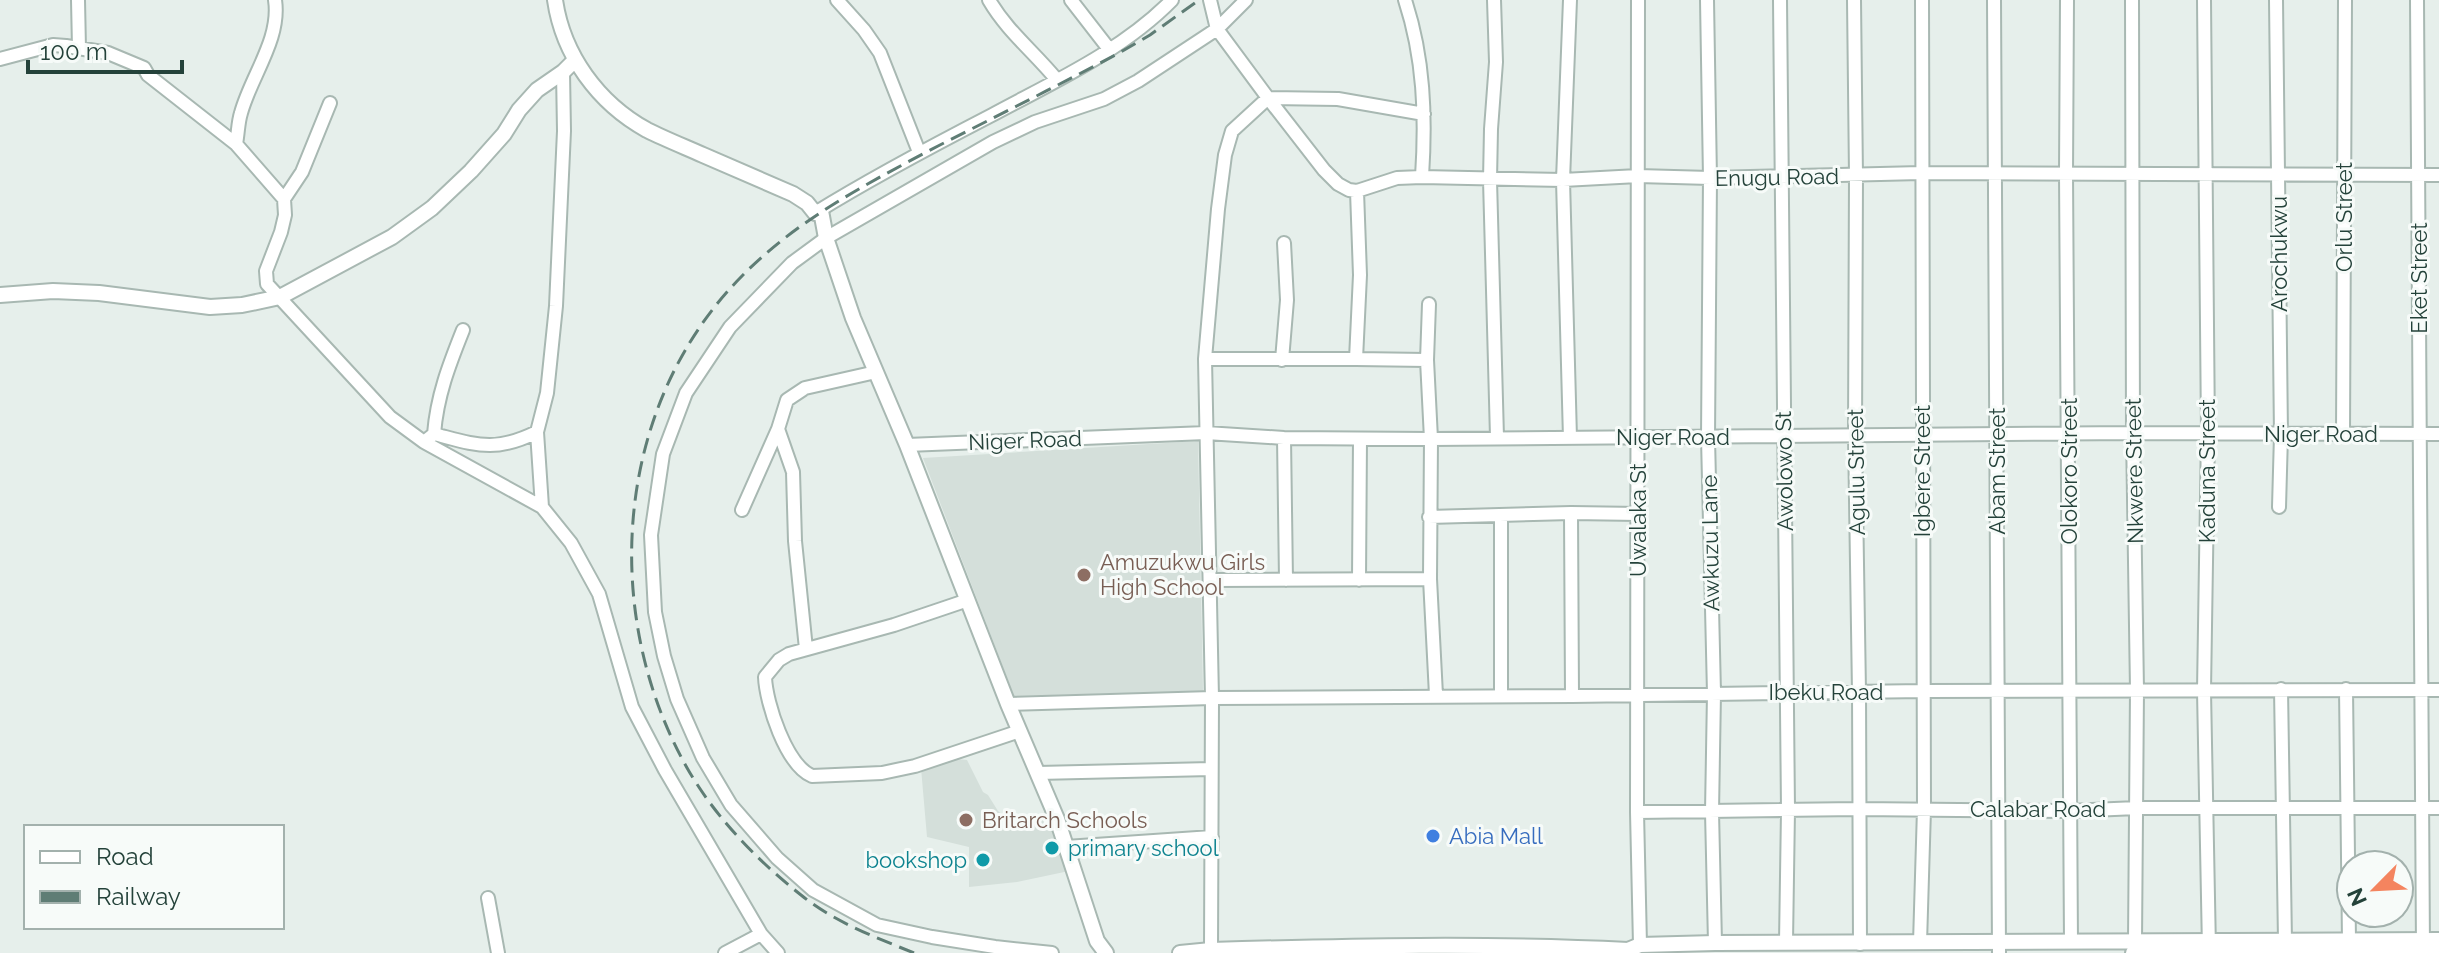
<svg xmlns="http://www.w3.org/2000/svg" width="2439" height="953" font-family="Raleway,sans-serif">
<rect width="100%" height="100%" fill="#e6efeb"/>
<!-- built -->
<path fill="#d4dfda" d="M1198,441L1203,691L1014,696L923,458Z
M957,759L967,760L983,792L988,795L998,811L1012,823L1052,816L1069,871L1017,882L969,887V847L927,837L921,768Z"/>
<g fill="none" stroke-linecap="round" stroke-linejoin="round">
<defs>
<path id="minor" d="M78,0L79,48
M837,0L864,30L880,53L919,152
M989,0C1007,31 1034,52 1057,80
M1071,0L1109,49
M1210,0L1217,29L1268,98L1324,170L1338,184L1349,190L1357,191
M1405,0C1424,58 1426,116 1422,177
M1494,0L1496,62L1491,129L1490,180L1497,437
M1570,0L1563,180L1570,438
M1638,0L1637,812L1640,945
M1707,0L1710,178L1708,438L1714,693L1712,812L1715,943
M1780,0L1788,810L1786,942
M1854,0L1856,176L1855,435L1859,692L1860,944
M1994,0L1999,953
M2067,0L2066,173L2071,942
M2132,0L2133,433L2137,690L2135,942
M2204,0L2208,433L2204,691L2209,949
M2276,0L2281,435L2279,507
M2417,0L2423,949
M0,59L53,45L66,46L108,53L144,68L148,75L236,144L284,199L285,215L281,232L266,271L267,284L390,417L424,442L542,507L571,543L599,594L632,707L665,770L761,934L778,953
M236,144C238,134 238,122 241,113C251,76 281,39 275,0
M284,199L302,172L330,103
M815,213C873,177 932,146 992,115C1053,82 1122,51 1172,0
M1429,304L1427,360L1431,439L1430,579L1436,695
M1205,359H1356
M1282,360L1287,300L1284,243
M1427,360L1356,359L1360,275L1357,191L1397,178L1422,177L1563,180L1638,176L1710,178L1921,173L2439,175
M778,429L793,472L795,541L806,649
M434,434C437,396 449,365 463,330
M2343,434L2345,0
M1284,438L1286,580
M424,442L434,434C477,445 494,453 537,432
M907,445L1206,433L1284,438L1431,439L2133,433L2439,434
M542,507L537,432L547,393L556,306L564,131L563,72
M742,510L778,429L787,400L805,388L876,372
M1571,513L1572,696
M1501,515V695
M1429,517L1571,513L1639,514
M1211,580L1430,579
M1359,580L1360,439
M968,600L894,625L789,654L779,660L765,677C766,703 786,765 812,776L882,773L915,766L1020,731
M2281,689L2285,941
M2346,689L2349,941
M1008,704L1212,698L1572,696L1924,691L2439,690
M1038,773L1211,769
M1637,812L1858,809L2069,811L2137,808H2439
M1066,847L1212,837
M488,898L498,953
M1920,943L1924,809L1922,0
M1211,950L1212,698L1205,359L1218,209L1225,155L1232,131L1268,98L1338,99L1424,114
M725,953L761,934
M1052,953L995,947L932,937L877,925L813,890L777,858L731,805L703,758L677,699L664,656L655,612L651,535L663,454L686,393L730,327L792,263L826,238L993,142L1035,122L1104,99L1138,81L1217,29L1246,0"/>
<path id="tertiary" d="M555,0C563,55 598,103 647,130C665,139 685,147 703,155C733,168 763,181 793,194L807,203L815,213L821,211L826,238L853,318L907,445L1008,704L1057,819L1097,941L1106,953
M0,295L53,291L99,293L210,307L242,305L280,297L392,237L432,208L471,171L504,134L519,110L537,90L563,72L574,61
M1180,953L1211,950C1350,946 1489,943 1628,950L1640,945L1715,943L2439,940
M2133,953L2439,951"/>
</defs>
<!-- minor casing -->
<use href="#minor" stroke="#a8b8b2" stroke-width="16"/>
<!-- tertiary casing -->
<use href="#tertiary" stroke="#a8b8b2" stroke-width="18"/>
<!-- minor -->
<use href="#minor" stroke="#fff" stroke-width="12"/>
<!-- tertiary -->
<use href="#tertiary" stroke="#fff" stroke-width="14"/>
<!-- rail -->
<path stroke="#5f7d75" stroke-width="3" stroke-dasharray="16 8" stroke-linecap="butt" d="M914,953C875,937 834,922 801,895C758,861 718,820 690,773C599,617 613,406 742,276C798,219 868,183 938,146C999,115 1059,85 1119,53L1150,35L1199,0"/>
</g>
<!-- markers -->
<g fill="#8d6e63" stroke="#f7fbf9" stroke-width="3">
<circle cx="1084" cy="575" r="8"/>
<circle cx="966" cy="820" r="8"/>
</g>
<circle fill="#3f7fe0" stroke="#f7fbf9" stroke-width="3" cx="1433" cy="836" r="8"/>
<g fill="#0f9aa8" stroke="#f7fbf9" stroke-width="3">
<circle cx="1052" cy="848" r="8"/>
<circle cx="983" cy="860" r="8"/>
</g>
<g text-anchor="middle" stroke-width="6" stroke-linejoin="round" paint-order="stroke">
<!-- street labels -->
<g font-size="22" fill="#24423a" stroke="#f7fbf9">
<text transform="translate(1777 177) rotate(-1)" y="8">Enugu Road</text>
<text transform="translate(2344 217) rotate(-90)" y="8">Orlu Street</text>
<text transform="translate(2279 254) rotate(-90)" y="8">Arochukwu</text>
<text transform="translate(2419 278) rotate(-90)" y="8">Eket Street</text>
<text x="2321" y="442">Niger Road</text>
<text x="1673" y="445">Niger Road</text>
<text transform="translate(1025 440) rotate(-2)" y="8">Niger Road</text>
<text transform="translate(1784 471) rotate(-91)" y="8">Awolowo St</text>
<text transform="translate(1922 471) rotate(-90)" y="8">Igbere Street</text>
<text transform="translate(1997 471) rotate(-90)" y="8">Abam Street</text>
<text transform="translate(2069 471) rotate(-90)" y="8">Olokoro Street</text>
<text transform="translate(2134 471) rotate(-91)" y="8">Nkwere Street</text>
<text transform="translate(2207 471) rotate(-90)" y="8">Kaduna Street</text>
<text transform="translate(1856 472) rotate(-91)" y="8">Agulu Street</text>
<text transform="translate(1638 520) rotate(-90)" y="8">Uwalaka St</text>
<text transform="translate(1710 543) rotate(-91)" y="8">Awkuzu Lane</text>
<text x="1826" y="700">Ibeku Road</text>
<text x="2038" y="817">Calabar Road</text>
</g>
<!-- education labels -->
<g font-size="22" fill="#785e54" stroke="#f7fbf9" text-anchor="start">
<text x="1100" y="570">Amuzukwu Girls<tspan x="1100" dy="25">High School</tspan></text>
<text x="982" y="828">Britarch Schools</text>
</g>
<!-- shop labels -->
<g font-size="22" fill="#366cbe" stroke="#f7fbf9" text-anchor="start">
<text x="1449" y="844">Abia Mall</text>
</g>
<!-- culture labels -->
<g font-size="22" fill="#0d838f" stroke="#f7fbf9" text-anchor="start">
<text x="1068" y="856">primary school</text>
<text x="967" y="868" text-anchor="end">bookshop</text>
</g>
</g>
<!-- legend -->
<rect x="24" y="825" width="260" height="104" fill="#f7fbf9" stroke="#a3b1ad" stroke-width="2"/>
<rect x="40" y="851" width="40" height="12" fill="#ffffff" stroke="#a3b1ad" stroke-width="2"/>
<text x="96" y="865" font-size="24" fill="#24423a">Road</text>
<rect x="40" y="891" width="40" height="12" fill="#5f7d75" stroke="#a3b1ad" stroke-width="2"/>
<text x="96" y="905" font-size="24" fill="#24423a">Railway</text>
<!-- north arrow -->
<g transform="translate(2375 889) rotate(246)"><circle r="38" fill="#f7fbf9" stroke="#a3b1ad" stroke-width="2"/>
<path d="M0-6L14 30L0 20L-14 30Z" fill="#f4845f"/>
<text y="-12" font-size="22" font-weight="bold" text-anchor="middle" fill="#24423a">N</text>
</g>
<!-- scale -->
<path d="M28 60v12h154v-12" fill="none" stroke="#24423a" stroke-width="4"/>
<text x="40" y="60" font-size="24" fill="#24423a" stroke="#f7fbf9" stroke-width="6" paint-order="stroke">100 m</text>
</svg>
